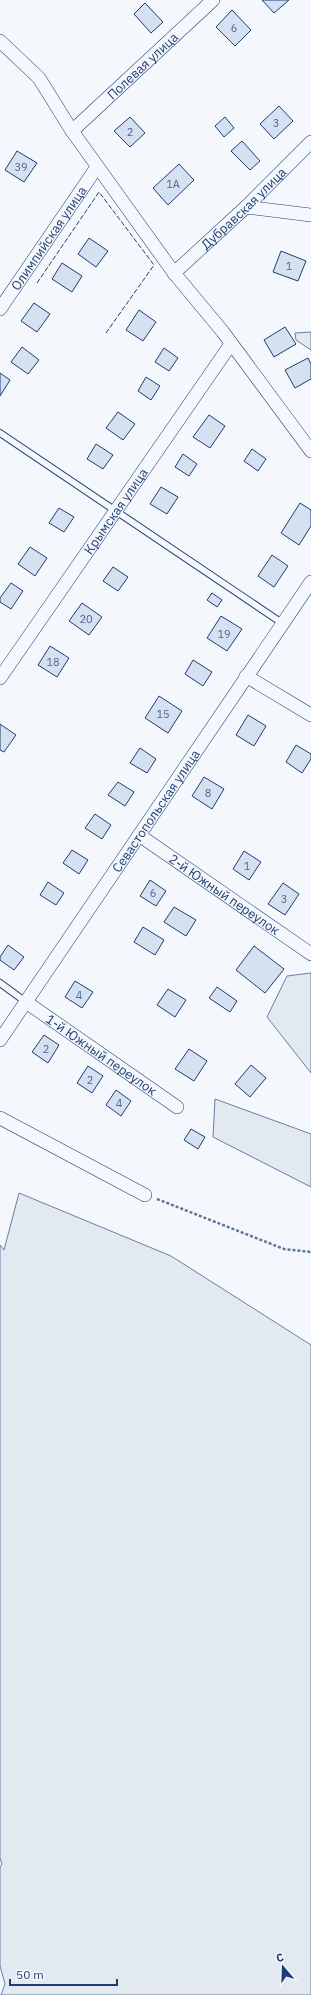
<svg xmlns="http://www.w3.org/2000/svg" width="311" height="1995" font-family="'IBM Plex Sans',sans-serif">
<rect width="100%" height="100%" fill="#f4f7fb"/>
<!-- green -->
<path fill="#e3e9f0" stroke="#687fa3" d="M311,332V350L296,340L295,333Z
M311,973V1073L267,1017L287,976Z
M215,1099L311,1134V1187L213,1137Z
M19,1193L171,1256L311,1345V1995H1L5,1984L0,1966V1867L2,1864L0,1858V1245L4,1250Z"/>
<!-- building -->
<path fill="#d5e0f0" stroke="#1d3f73" d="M262,0H289L274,13Z
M145,3L163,22L151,33L134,14Z
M232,10L251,30L235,46L216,27Z
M279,106L293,121L274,139L260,124Z
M130,117L145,133L130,147L114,131Z
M225,117L234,128L224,137L215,126Z
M242,141L260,161L250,170L231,151Z
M17,151L37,163L24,182L5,170Z
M179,164L194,180L168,205L153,188Z
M89,238L108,251L96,267L78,254Z
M281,251L306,261L298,281L273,272Z
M62,263L82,276L72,292L52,279Z
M34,303L50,314L37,332L21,321Z
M139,310L156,322L143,341L126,330Z
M285,327L296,344L274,357L264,340Z
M22,347L39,360L28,374L11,362Z
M164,348L178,358L169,371L155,362Z
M308,358L311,364V379L295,388L285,370Z
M0,373L10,380L0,396Z
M146,377L160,386L151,400L138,391Z
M118,412L135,424L123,440L106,428Z
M209,415L225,426L210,448L193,437Z
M96,444L113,455L103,469L87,459Z
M252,449L266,459L258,471L244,461Z
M183,454L197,464L189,476L175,467Z
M161,487L178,497L167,514L150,504Z
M300,503L311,510V526L299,545L281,533Z
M59,508L74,517L64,532L49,523Z
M30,547L47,558L35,576L18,564Z
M272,555L288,566L274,587L258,576Z
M113,567L128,577L118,591L103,581Z
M11,583L23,591L11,609L0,602V598Z
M212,593L222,600L217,607L207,600Z
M82,603L102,617L89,635L69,621Z
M221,616L242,629L227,651L207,638Z
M50,646L69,658L57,677L38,665Z
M193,660L212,672L203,686L185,674Z
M159,696L182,711L168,733L145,718Z
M248,715L266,726L254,746L236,735Z
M0,724L16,735L4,752L0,750Z
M296,745L311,754V759L302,773L286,762Z
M140,748L156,759L147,773L130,763Z
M204,777L224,789L212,809L192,796Z
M118,782L134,792L125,806L108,795Z
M95,814L111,825L102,839L85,828Z
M72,850L88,860L79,874L63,863Z
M244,851L261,862L249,880L233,869Z
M150,880L166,891L156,906L140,896Z
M48,882L64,893L56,905L40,895Z
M283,883L299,894L285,915L268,904Z
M174,907L196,920L186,936L164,922Z
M143,927L164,940L155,955L134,942Z
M8,945L24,957L14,970L0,960V957Z
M254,946L284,969L265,993L236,970Z
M75,981L93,992L82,1008L65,997Z
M217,987L237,1001L230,1012L209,998Z
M168,989L186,1000L175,1017L157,1005Z
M44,1035L59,1045L48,1063L32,1052Z
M189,1049L207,1061L194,1081L175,1069Z
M251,1065L266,1078L250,1097L235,1084Z
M88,1066L103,1076L92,1093L77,1083Z
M116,1090L131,1101L121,1116L106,1105Z
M191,1129L205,1137L198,1149L184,1140Z"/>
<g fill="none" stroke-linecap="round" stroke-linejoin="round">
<defs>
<path id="lane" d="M0,433L282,623
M0,983L26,1002"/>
<g id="street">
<path d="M0,41L39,78L72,131L174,273L223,332L311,451"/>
<path id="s1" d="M72,131L213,0"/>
<path d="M246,207L311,215"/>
<path id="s2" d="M174,273L246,207L311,142"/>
<path id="s3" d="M0,309L97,167"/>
<path d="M246,676L311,715"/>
<path id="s4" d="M0,678L231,344"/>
<path id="s5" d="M139,835L311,954"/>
<path id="s6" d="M26,1002L177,1107"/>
<path id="s7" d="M0,1040L311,582"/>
<path d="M0,1118L145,1195"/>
</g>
</defs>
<!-- lane casing -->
<use href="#lane" stroke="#1d3f73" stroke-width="8"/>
<!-- street casing -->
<use href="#street" stroke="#1d3f73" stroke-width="14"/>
<!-- path -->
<path stroke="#5e769c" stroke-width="2.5" stroke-dasharray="3 2" stroke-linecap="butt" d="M157,1199L284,1249L311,1252"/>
<!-- lane -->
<use href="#lane" stroke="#f4f7fb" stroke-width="6"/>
<!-- street -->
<use href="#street" stroke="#f4f7fb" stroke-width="13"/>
<!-- fence -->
<path stroke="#1d3f73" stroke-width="1" stroke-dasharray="5 2" stroke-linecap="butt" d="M37,283L99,192L154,265L106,333"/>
</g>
<g text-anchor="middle" stroke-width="3" stroke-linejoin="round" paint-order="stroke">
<!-- number labels -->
<g font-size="11" fill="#4b6792">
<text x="234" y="32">6</text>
<text x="276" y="127">3</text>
<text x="130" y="136">2</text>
<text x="21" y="171">39</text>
<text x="173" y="188">1А</text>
<text x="289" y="270">1</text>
<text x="86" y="623">20</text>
<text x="224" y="638">19</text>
<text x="53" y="666">18</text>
<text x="163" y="718">15</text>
<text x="208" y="797">8</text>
<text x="247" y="870">1</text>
<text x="153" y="897">6</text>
<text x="284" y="903">3</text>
<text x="79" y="999">4</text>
<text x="46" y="1053">2</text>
<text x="90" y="1084">2</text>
<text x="119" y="1107">4</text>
</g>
<!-- street labels -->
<g font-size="13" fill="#1d3f73" stroke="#f4f7fb">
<text dy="5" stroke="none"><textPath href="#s1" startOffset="96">Полевая улица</textPath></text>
<text dy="5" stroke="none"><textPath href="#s2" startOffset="95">Дубравская улица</textPath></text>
<text dy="5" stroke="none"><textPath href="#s3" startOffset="86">Олимпийская улица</textPath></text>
<text dy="5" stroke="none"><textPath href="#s4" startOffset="203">Крымская улица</textPath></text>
<text dy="5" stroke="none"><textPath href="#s7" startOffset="277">Севастопольская улица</textPath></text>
<text dy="5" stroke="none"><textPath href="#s5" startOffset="104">2-й Южный переулок</textPath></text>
<text dy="5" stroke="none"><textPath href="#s6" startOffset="92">1-й Южный переулок</textPath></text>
</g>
</g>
<!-- north arrow -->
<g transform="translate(283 1967) rotate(341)" stroke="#f4f7fb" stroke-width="3" paint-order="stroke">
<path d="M0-3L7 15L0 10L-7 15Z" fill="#1d3f73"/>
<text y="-6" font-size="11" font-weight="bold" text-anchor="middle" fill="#1d3f73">С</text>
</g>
<!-- scale -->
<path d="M10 1979v6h107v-6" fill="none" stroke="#1d3f73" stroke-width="2"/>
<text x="16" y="1979" font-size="12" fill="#1d3f73" stroke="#f4f7fb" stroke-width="3" paint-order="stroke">50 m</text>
</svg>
